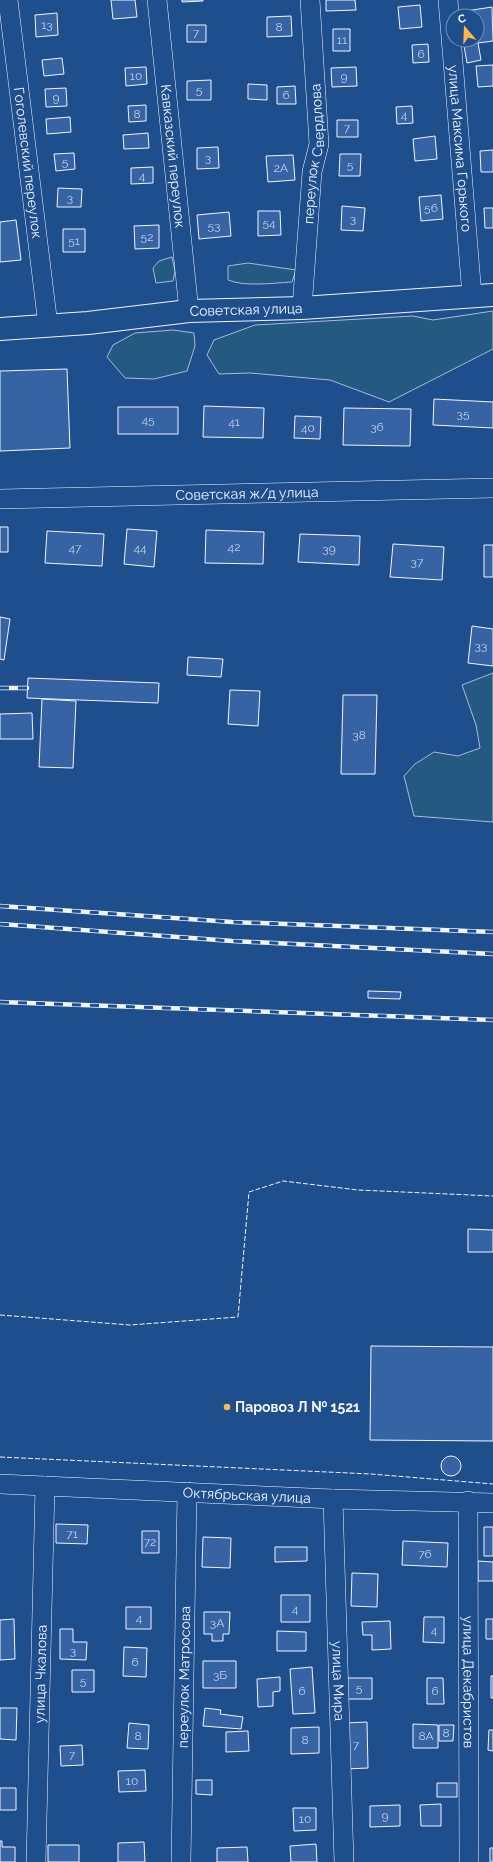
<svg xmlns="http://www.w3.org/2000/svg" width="493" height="1862" font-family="Raleway,sans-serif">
<rect width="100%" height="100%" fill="#1f4e8c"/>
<!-- green -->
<path fill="#245a82" stroke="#a8bbd7" d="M172,257L175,271L173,281L156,283L153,268L159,261Z
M248,263L296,270L292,282C273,283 245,287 228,280V266Z
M493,311V349L389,402L330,380L250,373L219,374L207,355L214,340L255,325L413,316L433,320Z
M173,330L194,333L195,346L187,371L154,379L125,378L107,357L113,345L135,333Z
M493,673V822L414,816L404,776L415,764L434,752L458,756L480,748L476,725L462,685Z"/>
<!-- building -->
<path fill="#3563a3" stroke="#f2f6ff" d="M111,0H135L137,17L113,19Z
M182,0H203V1L182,2Z
M326,0H355L356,10L326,11Z
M420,5L422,27L400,29L398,7Z
M492,7L493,41L478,43L481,60L467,63L463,40H477V16H467L466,11Z
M57,13L58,35L36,37L35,15Z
M291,16L292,36L267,37V17Z
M187,25H206V42H187Z
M333,29H350V51H333Z
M428,44L429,62L413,63L412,45Z
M62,58L64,74L44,76L42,60Z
M493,65V86L478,87L476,66Z
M146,67L147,84L126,86L125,68Z
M356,67L357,86L332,87L331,68Z
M211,80V100H187V81Z
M248,84L267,85V100L248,99Z
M295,86L296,104H277V87Z
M66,88L67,106L46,107L45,89Z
M146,105V121L129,122L128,106Z
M412,106L413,123L397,124L396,107Z
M70,117L71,132L47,134L46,119Z
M337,120H358V137H337Z
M148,133L149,148L124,149L123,135Z
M435,136L437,159L415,161L413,139Z
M218,147L219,168L197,169V148Z
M493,150V172H481L480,151Z
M74,153L75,169L56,171L54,154Z
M340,154H361L360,176H339Z
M293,155L295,180L268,182L266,156Z
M153,167V183L131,184V168Z
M58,188L82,189L81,207H57Z
M441,195L443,219L421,221L419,197Z
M342,206L365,208L363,231L341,230Z
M484,208H493V228H485Z
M258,211H280L281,235L258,236Z
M229,212L231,236L199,239L197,215Z
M16,220L21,260L0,262V222Z
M159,225V248L135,249L134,226Z
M63,229H85V252H63Z
M67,369L70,448L0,451V371Z
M434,399L493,402V428L433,425Z
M204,406L264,408L263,438L203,437Z
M118,407H178V434H118Z
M344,408L411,409L410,446L343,445Z
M295,416L321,417L320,439L294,438Z
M0,527H8V552H0Z
M127,529L157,531L154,567L124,564Z
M206,530L264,532L263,564L205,563Z
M47,531L104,534L102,566L45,563Z
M300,534L360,536L359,565L298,562Z
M393,544L444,547L442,580L390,577Z
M484,545H493V577H484Z
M0,617L10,619L4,660L0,659Z
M472,626L493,629V666L468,663Z
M188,657L223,659L221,677L187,675Z
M28,678L159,683L158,703L27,698Z
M230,690L260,691L258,726L228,724Z
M343,695H377L375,774H341Z
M42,699L76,701L73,768L39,767Z
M32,713L33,739H0V714Z
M368,991L401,992L400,999L368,998Z
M468,1229L493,1230V1252H468Z
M371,1346L493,1347V1441L370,1440Z
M441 1466a10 10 0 1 1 20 0a10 10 0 1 1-20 0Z
M56,1524L88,1525L87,1544L56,1543Z
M484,1527H493V1556H484Z
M142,1531H159V1553H142Z
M203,1537L231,1538L230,1568L202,1567Z
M403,1541L448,1543L447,1567L402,1565Z
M275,1547H307V1561L275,1562Z
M478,1561L493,1562V1581H478Z
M352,1573L378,1574L377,1607L351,1606Z
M281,1595H310V1622H281Z
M126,1607H151V1629H126Z
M204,1612H230L229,1634H223V1641H212V1634H204Z
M424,1617H444V1643L423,1642Z
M14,1619L15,1659L0,1660V1620Z
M486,1619H493V1639H486Z
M390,1621L391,1649L372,1650V1635H363L362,1622Z
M60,1629H73V1642H87L86,1660L60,1659Z
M277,1631L306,1632V1651H277Z
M124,1647L147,1648L146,1677L123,1676Z
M203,1661H236V1688H203Z
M312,1667L315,1713L293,1714L290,1669Z
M72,1670H94V1692H72Z
M491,1676H493V1698H491Z
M280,1677V1691L273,1692V1706L258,1707L257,1679Z
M346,1678H372V1699H347Z
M427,1678H443L444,1704H427Z
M0,1708H17L16,1740L0,1739Z
M205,1708L221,1710L220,1714L243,1717L241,1729L203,1726Z
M367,1722L368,1768L346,1769L345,1723Z
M129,1723L149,1725L148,1749L127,1748Z
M413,1724L438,1725V1748H413Z
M439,1725H454L453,1741H439Z
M319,1727V1753L291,1754V1728Z
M489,1730H493V1751L488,1750Z
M248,1731L249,1751L226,1752V1732Z
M82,1745L83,1765L61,1766L60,1746Z
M145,1770L146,1791L119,1792L118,1771Z
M196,1780H212V1795L196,1794Z
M437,1783H457V1797H437Z
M0,1788H16V1810H0Z
M441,1804V1826H421L420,1805Z
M400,1805V1826L370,1827V1806Z
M293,1808H316V1830L294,1831Z
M0,1841H2V1847H15V1862H0Z
M144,1842L145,1862H118V1843Z
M316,1844L317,1862H291L290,1846Z
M48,1845H79V1862H48Z
M247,1847L248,1862H217V1848Z
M490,1848H493V1862H490Z"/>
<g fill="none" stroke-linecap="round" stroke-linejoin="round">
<defs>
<g id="minor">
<path id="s1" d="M8,0L48,325"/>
<path id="s2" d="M157,0L189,311"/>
<path id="s3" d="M448,0L472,296"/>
<path id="s4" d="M302,308L312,172L319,144L310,0"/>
<path id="s5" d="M0,499L493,488"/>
<path id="s6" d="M0,1484L333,1499L493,1503"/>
<path id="s7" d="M333,1499L344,1862"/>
<path id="s8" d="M468,1501L469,1862"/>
<path id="s9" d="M36,1862L45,1486"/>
<path id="s10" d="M181,1862L187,1492"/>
</g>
<g id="major">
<path id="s11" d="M0,329L88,323L189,311L302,308L493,295"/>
</g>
</defs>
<!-- minor casing -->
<use href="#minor" stroke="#f2f6ff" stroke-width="20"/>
<!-- major casing -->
<use href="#major" stroke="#f2f6ff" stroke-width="24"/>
<!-- minor -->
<use href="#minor" stroke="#1f4e8c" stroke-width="19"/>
<!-- major -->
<use href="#major" stroke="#1f4e8c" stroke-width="22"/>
<defs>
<path id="rail" d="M0,688H27
M0,906L232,922L493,932
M0,924L232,941L493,954
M0,1002L493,1020"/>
</defs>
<!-- rail casing -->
<use href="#rail" stroke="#f2f6ff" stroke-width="4.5"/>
<!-- rail -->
<use href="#rail" stroke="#1f4e8c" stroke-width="3" stroke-dasharray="9" stroke-linecap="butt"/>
<!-- fence -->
<path stroke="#f2f6ff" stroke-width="1" stroke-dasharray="5 2" stroke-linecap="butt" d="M0,1315L130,1325L238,1317L249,1192L283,1181L358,1190L493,1196
M0,1457L371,1474L493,1484"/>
</g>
<!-- markers -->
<circle fill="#ffb74d" stroke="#1f4e8c" stroke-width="1.5" cx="227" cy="1407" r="4"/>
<g text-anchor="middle" stroke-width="3" stroke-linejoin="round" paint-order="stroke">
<!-- number labels -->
<g font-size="12" fill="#c3d1e8">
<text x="47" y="29">13</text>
<text x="279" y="31">8</text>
<text x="196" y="37">7</text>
<text x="342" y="44">11</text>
<text x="421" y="58">6</text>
<text x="136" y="80">10</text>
<text x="344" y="81">9</text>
<text x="199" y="94">5</text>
<text x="286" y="99">6</text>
<text x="56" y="102">9</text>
<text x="137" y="118">8</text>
<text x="404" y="119">4</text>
<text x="347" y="132">7</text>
<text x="208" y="162">3</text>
<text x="65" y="166">5</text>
<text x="350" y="169">5</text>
<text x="281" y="172">2А</text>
<text x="142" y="180">4</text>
<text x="70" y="202">3</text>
<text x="431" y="212">56</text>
<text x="353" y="223">3</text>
<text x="269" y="227">54</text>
<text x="214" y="230">53</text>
<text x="147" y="241">52</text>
<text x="74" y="245">51</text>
<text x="463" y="418">35</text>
<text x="148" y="424">45</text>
<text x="234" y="426">41</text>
<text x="377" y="431">36</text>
<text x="308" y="432">40</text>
<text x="234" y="551">42</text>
<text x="75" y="552">47</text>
<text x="140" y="552">44</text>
<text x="329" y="553">39</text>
<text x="417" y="566">37</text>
<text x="481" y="650">33</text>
<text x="359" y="739">38</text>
<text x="72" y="1538">71</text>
<text x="150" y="1546">72</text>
<text x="425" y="1558">76</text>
<text x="295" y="1613">4</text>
<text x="139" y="1622">4</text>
<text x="217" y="1627">3А</text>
<text x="434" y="1634">4</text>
<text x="73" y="1655">3</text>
<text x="135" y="1666">6</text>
<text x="220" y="1679">3Б</text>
<text x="83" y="1685">5</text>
<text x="359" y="1692">5</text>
<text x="302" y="1695">6</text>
<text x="435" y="1695">6</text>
<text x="446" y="1737">8</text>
<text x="138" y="1740">8</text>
<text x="426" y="1740">8А</text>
<text x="305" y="1744">8</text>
<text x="356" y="1749">7</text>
<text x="72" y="1759">7</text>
<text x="132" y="1785">10</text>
<text x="385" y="1820">9</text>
<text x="305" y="1823">10</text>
</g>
<!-- street labels -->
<g font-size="14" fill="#f2f6ff" stroke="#1f4e8c">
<text dy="5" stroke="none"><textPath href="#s3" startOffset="149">улица Максима Горького</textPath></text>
<text dy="5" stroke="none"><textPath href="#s4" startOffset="155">переулок Свердлова</textPath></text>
<text dy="5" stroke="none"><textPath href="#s2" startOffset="157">Кавказский переулок</textPath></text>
<text dy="5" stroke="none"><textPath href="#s1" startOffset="164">Гоголевский переулок</textPath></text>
<text dy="5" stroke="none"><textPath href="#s11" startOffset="247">Советская улица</textPath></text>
<text dy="5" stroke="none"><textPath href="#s5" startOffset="247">Советская ж/д улица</textPath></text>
<text dy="5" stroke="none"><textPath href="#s6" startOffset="247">Октябрьская улица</textPath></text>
<text dy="5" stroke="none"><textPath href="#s9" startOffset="188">улица Чкалова</textPath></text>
<text dy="5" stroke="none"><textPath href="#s10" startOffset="185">переулок Матросова</textPath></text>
<text dy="5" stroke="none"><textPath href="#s7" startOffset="182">улица Мира</textPath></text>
<text dy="5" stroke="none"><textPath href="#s8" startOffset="181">улица Декабристов</textPath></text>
</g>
<!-- poi labels -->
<g font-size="14" font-weight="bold" fill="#f2f6ff" stroke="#1f4e8c" text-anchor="start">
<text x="235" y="1412">Паровоз Л № 1521</text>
</g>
</g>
<!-- north arrow -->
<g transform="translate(465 28) rotate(341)"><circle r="19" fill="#1f4e8c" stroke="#7391ba"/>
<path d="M0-3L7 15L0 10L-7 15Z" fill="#ffb74d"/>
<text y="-6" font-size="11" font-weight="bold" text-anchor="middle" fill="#f2f6ff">С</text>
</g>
</svg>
